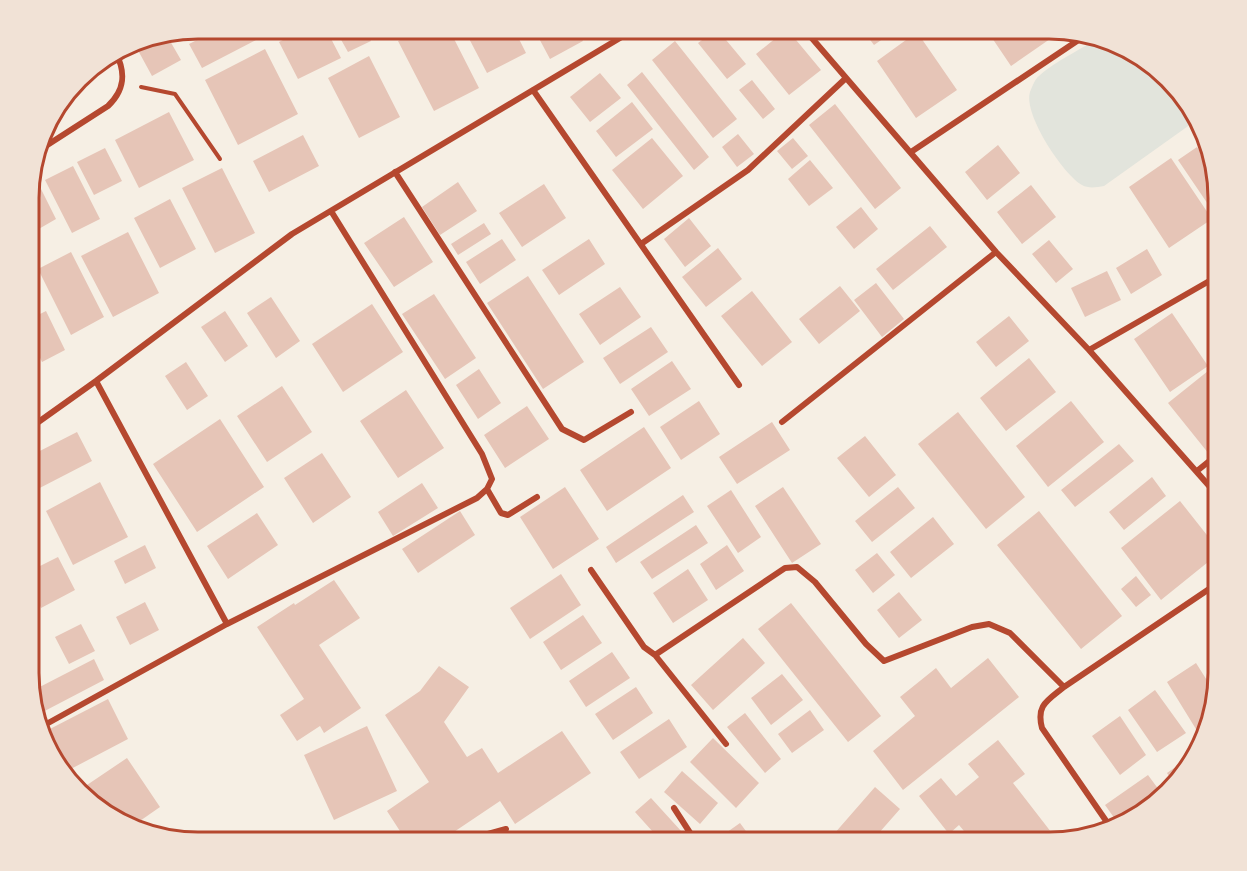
<svg xmlns="http://www.w3.org/2000/svg" width="1247" height="871" font-family="'DejaVu Sans',sans-serif">
<rect width="100%" height="100%" fill="#f6efe4"/>
<!-- green -->
<path fill="#e2e4dc" d="M1093,41L1152,63L1198,119L1104,186C1097,187 1089,189 1082,185C1063,174 1023,114 1030,92C1032,87 1035,79 1039,76C1050,65 1079,50 1093,41Z"/>
<!-- building -->
<path fill="#e6c5b7" d="M219,29H250L256,40L202,68L189,44Z
M304,29H326L341,58L298,79L279,42Z
M335,29H365L371,41L348,52Z
M422,29H449L479,88L434,111L398,41Z
M464,29H514L526,53L487,73Z
M534,29H577L583,41L550,59Z
M717,29L746,64L727,79L698,43Z
M787,29L821,70L789,95L756,54Z
M862,29H897L874,45Z
M986,29H1060L1063,30L1011,66Z
M917,32L957,90L916,118L877,61Z
M166,34L181,60L152,76L134,43L143,38Z
M675,41L737,119L713,138L652,60Z
M265,49L298,114L238,145L205,80Z
M369,56L400,117L359,138L328,78Z
M642,72L709,157L694,170L627,85Z
M600,73L621,98L590,122L570,97Z
M752,80L775,109L763,119L739,90Z
M632,102L653,129L616,157L596,131Z
M835,104L901,188L875,209L809,125Z
M169,112L194,160L139,188L115,140Z
M738,134L754,154L737,167L722,147Z
M303,135L319,166L269,192L253,161Z
M652,138L683,176L643,209L612,170Z
M793,138L808,156L792,169L777,151Z
M998,145L1020,173L987,200L965,172Z
M1197,147L1214,172L1218,187V219L1178,160Z
M105,148L122,181L94,195L77,162Z
M1171,158L1212,219L1169,248L1129,187Z
M810,160L833,188L809,206L788,179Z
M73,166L100,219L72,233L45,180Z
M222,168L255,233L215,253L182,188Z
M458,182L477,211L440,235L422,207Z
M38,183L56,219L37,230L30,216V187Z
M544,184L566,218L522,247L499,213Z
M1031,185L1056,217L1022,244L997,212Z
M170,199L196,249L160,268L134,218Z
M861,207L878,229L854,249L836,227Z
M404,217L433,262L394,287L364,243Z
M689,218L711,246L685,267L664,239Z
M484,223L491,234L458,255L451,244Z
M930,226L947,247L893,290L876,269Z
M128,232L159,293L113,317L81,256Z
M30,234L39,251L30,256Z
M502,239L516,260L480,284L466,262Z
M589,239L605,264L559,295L542,270Z
M1049,240L1073,269L1056,283L1032,254Z
M718,248L742,279L706,307L682,277Z
M1147,249L1162,275L1131,294L1116,268Z
M71,252L104,317L71,335L38,269Z
M1107,271L1121,300L1085,317L1071,288Z
M528,276L584,362L543,389L487,303Z
M876,283L904,319L882,337L854,300Z
M840,286L860,311L819,344L799,319Z
M620,287L641,317L600,345L579,314Z
M752,291L792,342L762,366L721,316Z
M434,294L476,358L445,379L402,314Z
M271,297L300,341L276,358L247,313Z
M372,304L403,352L343,392L312,344Z
M46,311L65,350L42,362L30,337V319Z
M225,311L248,346L225,362L201,327Z
M1172,313L1208,366L1170,392L1134,339Z
M1009,316L1029,341L996,367L976,342Z
M651,327L668,352L620,384L603,358Z
M1029,358L1056,392L1006,431L980,398Z
M672,361L691,389L649,416L631,389Z
M186,362L208,396L187,410L165,376Z
M1218,363V446L1209,454L1168,403Z
M479,369L501,403L478,419L456,385Z
M282,386L312,432L267,462L237,416Z
M406,390L444,448L398,478L360,421Z
M699,401L720,434L681,460L660,427Z
M1071,401L1104,442L1048,487L1016,446Z
M527,406L549,439L505,468L484,435Z
M958,412L1025,497L986,529L918,444Z
M220,419L264,487L197,532L153,464Z
M772,422L790,450L737,484L719,457Z
M644,427L671,468L607,511L580,470Z
M77,432L92,461L30,493V456Z
M865,436L896,475L869,497L837,458Z
M1119,444L1134,461L1075,507L1061,490Z
M322,453L351,497L313,523L284,478Z
M1152,477L1166,496L1124,530L1109,512Z
M100,482L128,537L73,565L46,511Z
M422,483L438,508L393,536L378,512Z
M565,487L599,539L553,569L520,517Z
M783,487L821,544L792,563L755,506Z
M898,487L915,508L872,542L855,521Z
M731,490L761,537L738,553L707,506Z
M683,495L694,512L616,563L606,547Z
M1180,501L1218,549V554L1161,600L1121,548Z
M460,511L475,535L418,573L402,549Z
M1039,511L1122,616L1081,649L997,545Z
M257,513L278,545L228,579L207,546Z
M933,517L954,544L911,578L890,552Z
M696,525L708,543L652,579L640,562Z
M145,545L156,568L125,584L114,561Z
M727,545L744,571L716,590L700,564Z
M877,553L895,575L873,593L855,570Z
M58,557L75,590L41,608L30,585V571Z
M688,569L708,600L673,623L653,593Z
M561,574L581,605L530,639L510,608Z
M1136,576L1151,595L1136,607L1121,589Z
M334,580L360,618L319,645L361,708L324,733L320,726L297,741L280,715L304,699L257,627L294,603L295,605Z
M899,592L922,620L899,638L877,610Z
M145,602L159,630L130,645L116,617Z
M791,603L881,716L848,742L758,629Z
M583,615L602,643L561,670L543,642Z
M81,624L95,651L69,664L55,637Z
M743,638L765,663L713,710L691,685Z
M612,652L630,678L586,707L569,681Z
M988,658L1019,697L903,790L873,751L915,716L900,697L936,668L951,688Z
M94,659L104,680L37,715L30,692Z
M1218,660V680L1210,665Z
M1196,663L1215,693L1199,734L1167,682Z
M439,666L469,687L444,722L467,757L482,748L498,773L562,731L591,773L515,824L500,801L439,842H407L387,811L429,782L385,715L420,691Z
M782,674L803,700L771,725L751,698Z
M636,687L653,713L613,740L595,714Z
M1155,690L1186,733L1157,752L1128,710Z
M108,699L128,739L67,771L46,731Z
M810,710L824,730L792,753L778,734Z
M745,713L781,759L765,773L727,727Z
M1120,716L1146,755L1120,775L1092,736Z
M669,719L687,747L639,779L620,752Z
M367,726L397,791L334,820L304,755Z
M713,738L759,783L736,808L690,762Z
M998,740L1025,774L1013,783L1058,841L1050,842H973L959,825L949,834L919,796L941,778L956,796L979,777L968,764Z
M1191,756L1184,776L1174,784L1167,773Z
M127,758L160,807L137,823L105,811L87,785Z
M682,771L718,803L700,824L664,792Z
M1148,775L1162,794L1124,825L1120,826L1105,805Z
M875,787L900,809L871,842H827Z
M651,798L682,832L670,842H662L635,812Z
M740,823L754,842H718L716,840Z
M641,832L649,842H627Z"/>
<g fill="none" stroke-linecap="round" stroke-linejoin="round">
<!-- path -->
<path stroke="#b5482f" stroke-width="4" d="M141,87L175,94L220,159"/>
<!-- minor -->
<path stroke="#b5482f" stroke-width="6" d="M804,29L996,252L1089,350L1218,496
M533,90L739,385
M38,151L108,106C125,90 126,73 116,53
M911,152L1083,37
M395,172L562,429L584,440L631,412
M641,244L748,170L846,78
M1089,350L1218,276
M96,381L227,624
M782,422L996,252
M30,428L96,381L292,234L635,29
M1197,471L1218,454
M487,489L501,513L508,515L537,497
M591,570L644,647L655,655L785,568L797,567L815,582L866,644L884,661L972,627L989,624L1010,633L1064,687
M655,655L726,744
M41,727L227,624L477,498L487,489L492,479L482,454L331,211
M674,808L696,842
M1111,828L1042,728C1036,705 1047,701 1064,687L1218,583
M459,842L506,829"/>
</g>
<!-- crop -->
<path d="M0 0H1247V871H0ZM198 39H1049A159 159 0 0 1 1208 198V673A159 159 0 0 1 1049 832H198A159 159 0 0 1 39 673V198A159 159 0 0 1 198 39Z" fill="#f1e2d6" fill-rule="evenodd"/>
<path fill="none" stroke="#b5482f" stroke-width="3" d="M198 39H1049A159 159 0 0 1 1208 198V673A159 159 0 0 1 1049 832H198A159 159 0 0 1 39 673V198A159 159 0 0 1 198 39Z"/>
</svg>
